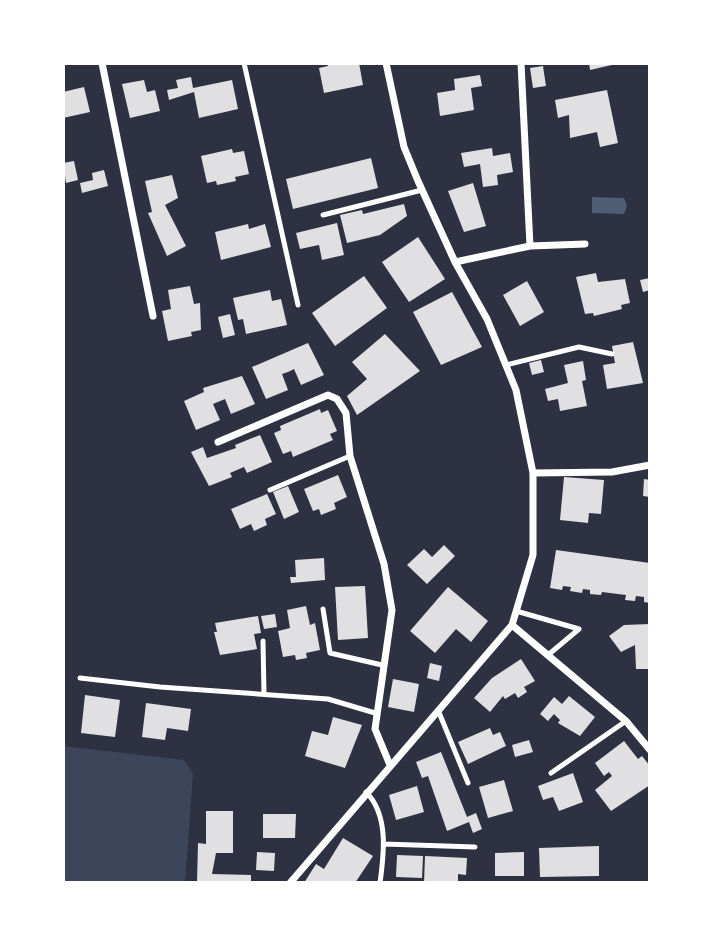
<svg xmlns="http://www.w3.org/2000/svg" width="713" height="946" font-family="'Archivo Narrow',sans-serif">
<rect width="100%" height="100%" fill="#2d3142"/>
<!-- green -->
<path fill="#3c4559" d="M63,746L184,760L193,774L185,883H63Z"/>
<!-- water -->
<path fill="#4f5d75" d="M592,197L624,198L627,206L624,214L592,213Z"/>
<!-- building -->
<path fill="#e0e0e3" d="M327,63H359L363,85L324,93L319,68L328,66Z
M589,63H616V64L590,70Z
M543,66L546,86L533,88L530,68Z
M480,75L482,86L471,88L474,110L440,116L437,93L455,90L454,79Z
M191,77L193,88L232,80L238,109L199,118L194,92L169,100L167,90L178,88L176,80Z
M144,80L147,92L155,90L160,111L130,118L122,84Z
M84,87L90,112L63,118V92Z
M607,90L618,143L600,147L597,132L570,138L569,115L558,118L555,100Z
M492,148L493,156L510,153L513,172L497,175L498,185L483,187L480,164L464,167L461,153Z
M232,149L233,153L244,151L249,174L235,177L236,181L217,185L216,181L207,183L201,156Z
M371,158L378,188L293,209L286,179Z
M74,161L78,180L66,183L63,163Z
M104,170L108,186L82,193L80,183L93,180L92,173Z
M172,175L178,198L165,205L186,246L167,256L148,213L152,212L145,181Z
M473,183L486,226L464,232L448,191Z
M404,204L407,216L380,235L347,243L340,215L362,210L363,214Z
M337,223L344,255L322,260L319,245L300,249L296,233Z
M248,224L249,229L265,224L271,247L221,260L215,232Z
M418,237L445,279L409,302L382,262Z
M596,273L598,282L625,279L630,303L621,305L622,309L594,316L593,313L585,314L576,277Z
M364,276L387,308L335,346L312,313Z
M650,278V290L643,292L640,280Z
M527,281L544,312L520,326L503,295Z
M190,286L194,304L200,303L201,330L191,332L192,336L168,341L162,311L171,309L168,290Z
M270,290L272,301L281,299L287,325L246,334L243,319L238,320L233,298Z
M452,292L482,347L441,365L413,312Z
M230,314L235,335L223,338L218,317Z
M385,334L420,371L357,415L347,396L367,379L352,362Z
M633,342L643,383L607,389L603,365L615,363L612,346Z
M308,343L324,375L301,385L294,369L288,372L282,374L288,390L266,399L252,367Z
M541,360L544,372L532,375L529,363Z
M583,361L586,380L582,381L587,406L560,411L558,399L548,401L545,389L568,383L564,365Z
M242,376L255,404L231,414L225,399L213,404L220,420L196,430L184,401L204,392L203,388Z
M320,409L321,413L328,410L337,431L330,434L333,440L293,457L291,451L283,454L274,433L281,430L280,426Z
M260,435L272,462L247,473L244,467L230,473L232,477L209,486L191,452L203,447L207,458L236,448L235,445Z
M338,475L347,497L334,503L336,509L321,515L319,509L313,511L304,489Z
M564,477L604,480L601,514L589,513L588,523L560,520Z
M644,479L650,480V497L643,496Z
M288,486L299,512L284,519L273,492Z
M267,494L276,514L265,519L267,525L254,531L251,524L240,529L231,509Z
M444,545L455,556L427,584L407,565L424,549L432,557Z
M556,550L650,563V603L644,602V597L636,596L635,601L625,600L626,595L602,592L601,595L590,594V590L583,589L582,593L570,591L571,587L563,586L562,590L550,588Z
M324,558L325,580L291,583L290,577H296L295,560Z
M365,586L368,638L338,640L335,587Z
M448,587L488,621L471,642L456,629L435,653L410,631Z
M306,606L310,625L315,623L320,650L306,653L307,658L296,660L295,655L283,657L278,631L290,628L287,610Z
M275,614L277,627L264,629L261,616Z
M258,616L261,633L254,634L257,649L220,655L214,632H217L215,623Z
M650,624V669H636L635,645L621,652L609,636L624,625Z
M521,659L535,681L524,687L527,692L518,698L515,693L505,699L503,696L490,712L474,698L492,678Z
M430,663L442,666L439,681L427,678Z
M393,679L419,684L414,712L388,707Z
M85,695L120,700L115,737L81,733Z
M569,696L595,717L580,736L558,723L560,720L554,714L548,721L540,714L554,697L562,704Z
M146,703L191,709L188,731L167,728L165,740L142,737Z
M333,717L362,725L345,768L305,756L312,731L328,735Z
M490,728L493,735L500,732L506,746L468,764L458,742Z
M529,740L533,752L515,757L512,745Z
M624,741L638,759L642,756L650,766V785L611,811L595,790L612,776L609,772L604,776L595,763Z
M441,752L467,817L476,813L482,829L473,833L469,822L447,831L428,776L422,778L416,762Z
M573,773L583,802L559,811L553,797L543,800L538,786Z
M504,780L513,811L488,818L479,787Z
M417,786L424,812L396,820L389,795Z
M206,811H233V853H216L212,874L251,875V883H197L198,843L206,844Z
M263,814H296L295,838H263Z
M343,838L373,856L355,883H304L316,864L324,869Z
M599,846V876L540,877L539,848Z
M257,852L275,853L274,871L256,870Z
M524,852V876H495V853Z
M397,855L423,856L422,878L396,877Z
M425,856L467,858L466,875L458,874V883H424Z"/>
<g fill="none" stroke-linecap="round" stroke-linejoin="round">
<!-- service -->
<path stroke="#fff" stroke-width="5" d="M244,63L298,305
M323,215L422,190
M506,365L579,347L612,354
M270,490L350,456
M323,609L330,653L382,665
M516,611L579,629L548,655
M263,641L264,694
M80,678L160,687L328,699L375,713
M438,710L468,783
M551,773L626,721
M366,792C389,815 384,854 380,883
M384,844L475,847"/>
<!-- minor -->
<path stroke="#fff" stroke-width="7" d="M102,63L153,316
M521,63L530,246
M455,262L530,246L585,244
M218,442L328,395L337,399L346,413L350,456L384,564L392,610L375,729L390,765
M533,473L612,472L650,465
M512,625L626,721L650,750
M290,883L512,625L533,555V473L516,390L487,319L455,262L418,181L404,147L386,63"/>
</g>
<!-- border -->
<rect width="713" height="946" fill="none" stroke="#ffffff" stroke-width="130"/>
</svg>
